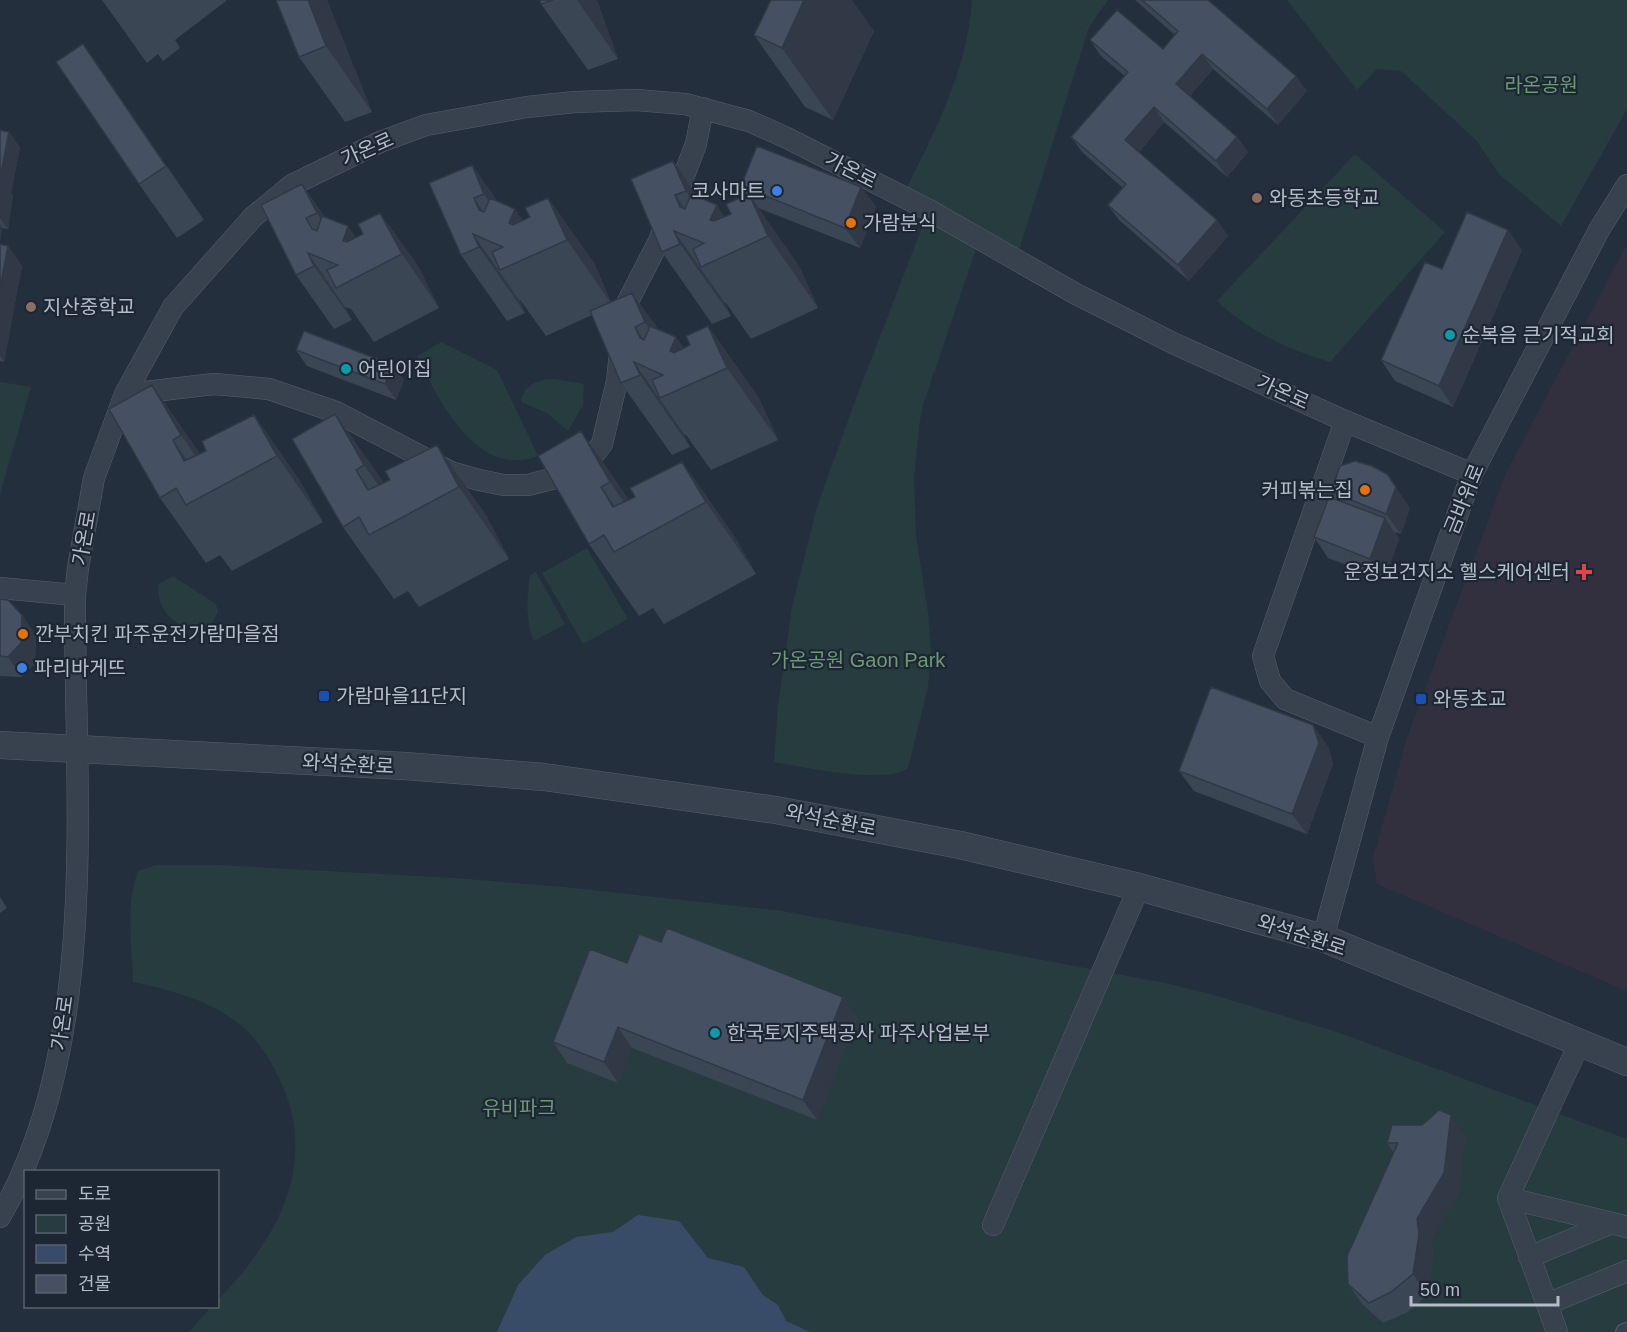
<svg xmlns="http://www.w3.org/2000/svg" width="1627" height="1332" font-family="Arial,'Noto Sans KR',sans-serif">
<rect width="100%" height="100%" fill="#242f3e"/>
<!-- medical -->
<path fill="#32303f" d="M1627,244V991L1377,884L1373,858L1408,735L1506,473Z"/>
<!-- green -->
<path fill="#263c3f" d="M972,0H1108L1089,27L1016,260L979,240L923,405L919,426L914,479L916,536L928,613L931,650L928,687L908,768C886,785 803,767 774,762L778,706L792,607L817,507L855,401L928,212L902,197C933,135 968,70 972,0Z
M1287,0H1627V109L1561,226L1499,174L1476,140L1401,71L1377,69L1357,90Z
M1355,154L1445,232L1330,362C1287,349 1249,331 1217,301Z
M441,342L497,370L538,456C477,480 438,399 417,356Z
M555,379L584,384L583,405L568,431L547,413L521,402C523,384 540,379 555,379Z
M0,382L31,387L0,494Z
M587,548L628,619L583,644L542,573Z
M536,572L565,624L534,641C525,620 527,596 530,575Z
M173,576L216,604L218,612L210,626C179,632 157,616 158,584Z
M156,865H219L454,878L565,887L782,911L1165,983L1214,995L1337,1032L1627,1139V1332H189L211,1307L218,1306V1300C274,1242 318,1169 283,1087C274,1065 261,1043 243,1027C212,1001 172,990 133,982C132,946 125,905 138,871Z"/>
<!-- water -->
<path fill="#394c67" d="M638,1215L679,1221L708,1258L744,1267L763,1295L778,1305L786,1321L810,1332H497L518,1285L545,1255L576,1237L613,1232Z"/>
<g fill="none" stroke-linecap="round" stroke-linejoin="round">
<defs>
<path id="pedestrian" d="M1624,1332L1627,1331"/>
<path id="minor" d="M128,394L214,384L269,389L336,412L451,472L479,480L504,485H528L571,474L584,467L602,444L617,381L625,307L659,241L696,144L703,108
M1345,421L1263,656L1270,681L1285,699L1378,737
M0,588L75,595
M1323,938L1378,737L1472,474L1599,230L1627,185
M1508,1198L1579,1044
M0,1217C102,1042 74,791 75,595L78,568L94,478L125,394L173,307L253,217L292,185L380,142L426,125L527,107L575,102L636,100L685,104L749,121L787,138L929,210L1076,294L1175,344L1345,421L1472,474
M993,1225L1139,887
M1529,1257L1612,1223L1627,1227
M1547,1304L1508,1198L1612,1223
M1557,1332L1547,1304L1627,1271"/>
<path id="tertiary" d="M0,745L405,766L544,777L776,810L960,845L1139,887L1323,938L1627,1062"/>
</defs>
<!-- pedestrian casing -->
<use href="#pedestrian" stroke="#565f6c" stroke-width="18"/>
<!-- minor casing -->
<use href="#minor" stroke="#565f6c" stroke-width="22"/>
<!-- tertiary casing -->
<use href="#tertiary" stroke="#565f6c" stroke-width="28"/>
<!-- pedestrian -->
<use href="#pedestrian" stroke="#38414e" stroke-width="16"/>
<!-- minor -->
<use href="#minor" stroke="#38414e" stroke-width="21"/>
<!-- tertiary -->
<use href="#tertiary" stroke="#38414e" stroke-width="27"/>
</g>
<!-- wall -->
<path fill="#3b4654" d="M102,0H226V1L175,40L180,48L163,61L158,54L147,63Z
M276,0H327L372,112L345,122L299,57Z
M540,0H597L618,59L588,70L541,4Z
M1135,0H1208L1307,91L1278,125L1213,69L1190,96L1237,137L1248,152L1227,177L1164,122L1139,152L1217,220L1228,236L1189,281L1119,220L1108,205L1123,188L1082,152L1071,137L1125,76L1101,56L1090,40L1163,49L1175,35Z
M874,31L833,120L805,107L754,35Z
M83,44L204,220L177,238L139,184Z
M0,130L20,147L11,193L13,196L8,229L2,228L0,242Z
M673,161L698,198L724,217L731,214L747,195L741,186L861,187L876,207L860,248L758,208L799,266L818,308L751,339L726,303H725L731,316L712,324L662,252Z
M472,165L497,201L523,220L530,217L548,198L594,263L611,302L632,293L658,329L676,337L684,348L690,345L708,326L759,398L778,440L711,470L686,435L684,434L690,447L672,455L621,383L592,315L546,336L521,301L519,300L525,313L507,321L461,255Z
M302,184L325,218L356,237L363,234L380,213L418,266L439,308L374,342L351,309L345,307L352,320L334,329L296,275Z
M0,244L8,246L22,266L4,362L0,361Z
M1522,250L1453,407L1395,381L1381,360L1442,269Z
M296,350L393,365L404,380L396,400L307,366Z
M152,385L200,454L206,451L254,415L300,481L323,522L232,571L220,555L206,563L160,498Z
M335,414L384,483L390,480L437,445L487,517L509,559L419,607L408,591L394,599L343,527Z
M581,431L629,500L635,497L682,462L733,534L756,574L664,624L653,608L639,616L589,544Z
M1331,492L1410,508L1401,534L1395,532L1399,539L1384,579L1328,558L1314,537L1335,499Z
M0,599L22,615L36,636L35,663L22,677L0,676Z
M1328,746L1333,764L1307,834L1194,791L1179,771Z
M0,897L7,908L0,913Z
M661,942L843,997L857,1018L817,1120L632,1048L618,1083L567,1063L553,1042L627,963Z
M1465,1135L1459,1193L1431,1239L1433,1255L1428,1295L1406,1313L1383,1323L1362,1304L1348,1284L1394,1153L1387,1143Z"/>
<!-- shaded-wall -->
<path fill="#303945" d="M308,0H327L372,112L326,46Z
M577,0H597L618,59Z
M804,0H852L874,31L833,120L782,48Z
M83,44L120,98L204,220L166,166Z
M1202,54L1213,69L1187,100L1176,84Z
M1296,76L1307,91L1278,125L1267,109Z
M1154,107L1164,122L1136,156L1125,140Z
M9,132L20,147L11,193L13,196L8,229L0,218V178Z
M1237,137L1248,152L1227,177L1216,161Z
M673,161L712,217L717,205L745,247L730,254L686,191Z
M472,165L511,220L515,209L544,250L528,257L484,194Z
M302,184L340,238L354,267L317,213Z
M861,187L876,207L860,248L845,228Z
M749,194L799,266L818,308L768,236Z
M675,195L720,258L680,207Z
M474,198L518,262L479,210Z
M548,198L594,263L613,306L567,240Z
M380,213L418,266L439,308L402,254Z
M1217,220L1228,236L1189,281L1178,265Z
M0,224L2,228L0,242Z
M348,226L377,267L343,241Z
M1508,230L1522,250L1453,407L1439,386Z
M674,231L725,303L731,316L680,244Z
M473,234L519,300L525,313L479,247Z
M8,246L22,266L4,362L0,356V288Z
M308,253L345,307L352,320L314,266Z
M632,293L671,348L676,337L705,378L689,385L645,322Z
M708,326L759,398L778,440L727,368Z
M635,327L679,390L640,338Z
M634,362L684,434L690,447L640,375Z
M393,365L404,380L396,400L385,384Z
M152,385L198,451L219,487L218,488L181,435Z
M335,414L386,486L401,517L364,465Z
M254,415L300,481L323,522L277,456Z
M581,431L631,503L646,534L610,482Z
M173,440L209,493L184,461Z
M437,445L487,517L509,559L459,487Z
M682,462L733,534L756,574L706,502Z
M1387,474L1410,508L1401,534L1386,514Z
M601,487L638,539L613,507Z
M1385,518L1399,539L1384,579L1370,559Z
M22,615L36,636L35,663L22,677L8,657Z
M1313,725L1328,746L1333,764L1307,834L1292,814Z
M843,997L857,1018L817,1120L803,1100Z
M618,1027L632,1048L618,1083L604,1062Z
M1451,1115L1465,1135L1459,1193L1431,1239L1433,1255L1428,1295L1413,1274L1417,1219Z"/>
<!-- building -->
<path fill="#455162" stroke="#303945" stroke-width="1.5" d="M276,0H308L326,46L299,57Z
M540,0H553L541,4Z
M771,0H804L782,48L754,35Z
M1142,0H1208L1296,76L1267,109L1202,54L1176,84L1237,137L1216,161L1154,107L1125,140L1217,220L1178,265L1108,205L1126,184L1071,137L1128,72L1090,40L1117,10L1163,49L1178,31Z
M83,44L166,166L139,184L56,62Z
M0,130L9,132L0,178Z
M757,146L861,187L845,228L741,186Z
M673,161L686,191L675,195L680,207L685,209L691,194L717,205L710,220L714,221L731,214L726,204L749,194L768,236L701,267L693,249L704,243L674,231L680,244L662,252L631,179Z
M472,165L484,194L474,198L479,210L484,212L490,198L515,209L509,223L513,225L530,217L525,208L548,198L567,240L500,270L492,252L503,247L473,234L479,247L461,255L429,183Z
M302,184L317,213L306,218L312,229L317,231L322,216L348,226L343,241L347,242L363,234L358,224L380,213L402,254L336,288L327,270L338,265L308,253L314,266L296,275L261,205Z
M1467,212L1508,230L1439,386L1381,360L1425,262L1442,269Z
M0,244L8,246L0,288Z
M632,293L645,322L635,327L640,338L644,340L650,326L676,337L670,351L674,353L690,345L686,336L708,326L727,368L660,398L652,380L663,375L634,362L640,375L621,383L590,311Z
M304,331L393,365L385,384L296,350Z
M152,385L181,435L173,440L184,461L206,451L202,441L254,415L277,456L186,505L176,488L160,498L109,409Z
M335,414L364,465L356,470L368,490L390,480L385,471L437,445L459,487L369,535L359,517L343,527L292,439Z
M581,431L610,482L601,487L613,507L635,497L630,488L682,462L706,502L614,552L604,535L589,544L538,456Z
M1355,461L1372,466L1387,474L1396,487L1386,514L1331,492L1340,466Z
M1329,497L1385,518L1370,559L1314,537Z
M0,599L8,600L22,615L21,643L8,657L0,656Z
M1211,687L1313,725L1319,743L1292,814L1179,771Z
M667,928L843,997L803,1100L618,1027L604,1062L553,1042L590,949L627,963L639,934L661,942Z
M1439,1110L1451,1115L1444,1173L1417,1219L1419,1234L1413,1274L1391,1292L1369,1303L1348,1284L1347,1256L1398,1143H1387L1392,1125H1422Z"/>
<!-- markers -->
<g fill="#3f7fe0" stroke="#1d2633" stroke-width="2">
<circle cx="777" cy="191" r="6"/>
<circle cx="22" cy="668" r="6"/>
</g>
<g fill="#8d6e63" stroke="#1d2633" stroke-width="2">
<circle cx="1257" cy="198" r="6"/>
<circle cx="31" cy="307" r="6"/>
</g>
<g fill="#e8710a" stroke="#1d2633" stroke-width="2">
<circle cx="851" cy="223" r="6"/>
<circle cx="1365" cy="490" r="6"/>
<circle cx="23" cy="634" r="6"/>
</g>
<g fill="#0f9aa8" stroke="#1d2633" stroke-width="2">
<circle cx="1450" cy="335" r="6"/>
<circle cx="346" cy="369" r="6"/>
<circle cx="715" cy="1033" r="6"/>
</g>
<path fill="#e0444e" stroke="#1d2633" stroke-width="2" d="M1581 563h6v6h6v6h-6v6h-6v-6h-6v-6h6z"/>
<g fill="#1a4fb4" stroke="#1d2633" stroke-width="2">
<rect x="318" y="690" width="12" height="12" rx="3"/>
<rect x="1415" y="693" width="12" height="12" rx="3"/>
</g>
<g text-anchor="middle" stroke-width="4.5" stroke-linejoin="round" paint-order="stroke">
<!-- park labels -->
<g font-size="20" fill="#6b9a76" stroke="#1d2633">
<text x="1541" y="92">라온공원</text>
<text x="858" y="667">가온공원 Gaon Park</text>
<text x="519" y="1115">유비파크</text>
</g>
<!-- street labels -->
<g font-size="20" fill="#b4bcc9" stroke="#1d2633">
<text transform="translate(367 149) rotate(-24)" y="7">가온로</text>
<text transform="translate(851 170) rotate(27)" y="7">가온로</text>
<text transform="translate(1283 392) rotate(24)" y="7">가온로</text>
<text transform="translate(1464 499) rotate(-68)" y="7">금바위로</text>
<text transform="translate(84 538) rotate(-80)" y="7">가온로</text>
<text transform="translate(348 764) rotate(3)" y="7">와석순환로</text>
<text transform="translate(831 820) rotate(11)" y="7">와석순환로</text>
<text transform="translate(1302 935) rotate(18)" y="7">와석순환로</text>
<text transform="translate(62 1023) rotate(-82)" y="7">가온로</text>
</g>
<!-- poi labels -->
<g font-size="20" fill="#b4bcc9" stroke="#1d2633" text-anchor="start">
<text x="765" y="198" text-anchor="end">코사마트</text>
<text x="1269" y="205">와동초등학교</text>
<text x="863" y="230">가람분식</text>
<text x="43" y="314">지산중학교</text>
<text x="1462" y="342">순복음 큰기적교회</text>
<text x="358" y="376">어린이집</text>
<text x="1353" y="497" text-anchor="end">커피볶는집</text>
<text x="1570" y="579" text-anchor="end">운정보건지소 헬스케어센터</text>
<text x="35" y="641">깐부치킨 파주운전가람마을점</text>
<text x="34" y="675">파리바게뜨</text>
<text x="336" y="703">가람마을11단지</text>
<text x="1433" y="706">와동초교</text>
<text x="727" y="1040">한국토지주택공사 파주사업본부</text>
</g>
</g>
<!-- legend -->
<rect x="24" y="1170" width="195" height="138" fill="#1d2633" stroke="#59626f" stroke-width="1.5"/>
<rect x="36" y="1190" width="30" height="9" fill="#38414e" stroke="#59626f" stroke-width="1.5"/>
<text x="78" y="1200" font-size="18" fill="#b4bcc9">도로</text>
<rect x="36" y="1215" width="30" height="18" fill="#263c3f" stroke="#59626f" stroke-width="1.5"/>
<text x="78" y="1230" font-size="18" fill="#b4bcc9">공원</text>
<rect x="36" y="1245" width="30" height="18" fill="#394c67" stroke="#59626f" stroke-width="1.5"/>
<text x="78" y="1260" font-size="18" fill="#b4bcc9">수역</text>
<rect x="36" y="1275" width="30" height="18" fill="#455162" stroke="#59626f" stroke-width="1.5"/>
<text x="78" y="1290" font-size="18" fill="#b4bcc9">건물</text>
<!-- scale -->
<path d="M1411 1296v9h147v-9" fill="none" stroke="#b4bcc9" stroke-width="3"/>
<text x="1420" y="1296" font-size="18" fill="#b4bcc9" stroke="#1d2633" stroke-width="4.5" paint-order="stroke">50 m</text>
</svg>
